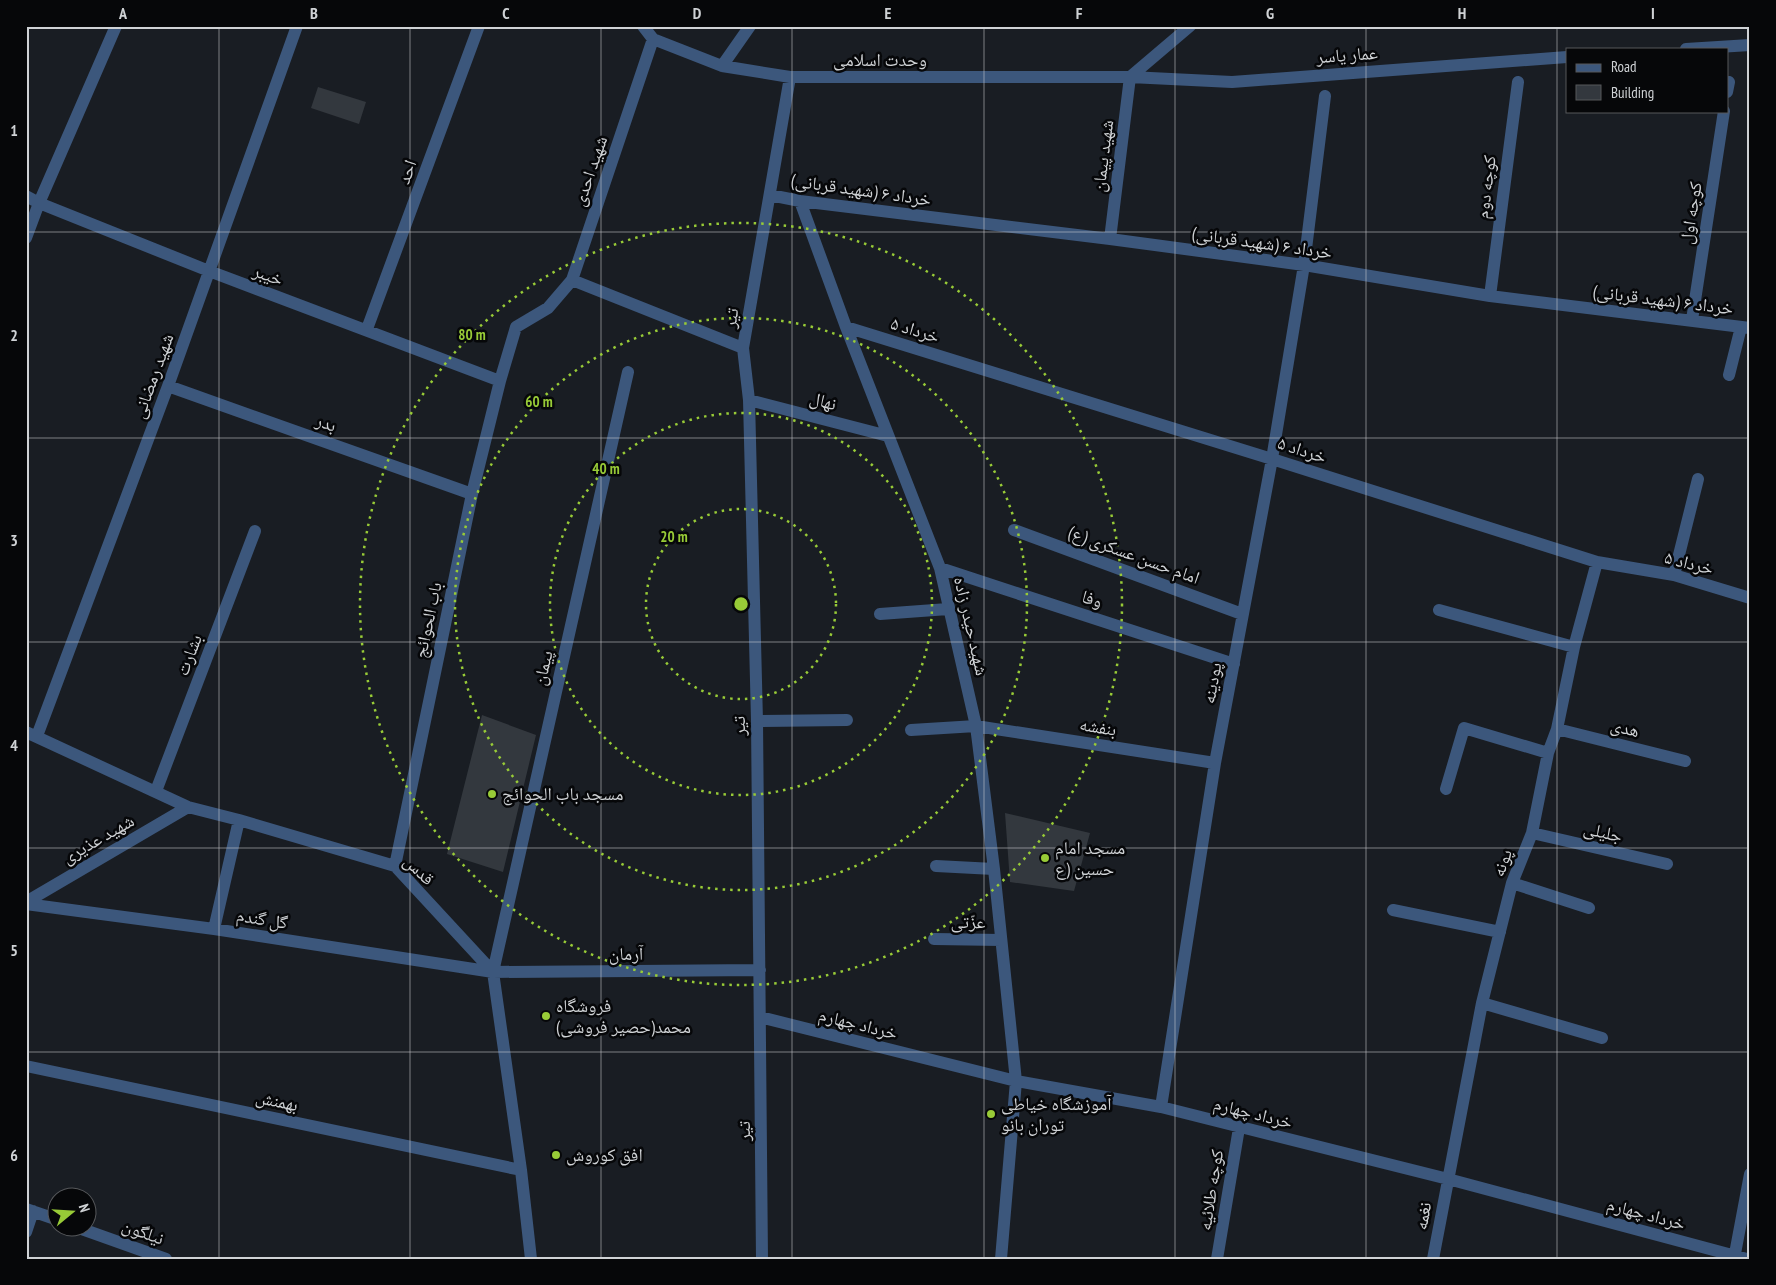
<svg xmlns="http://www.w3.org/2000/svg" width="1776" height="1285" font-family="'PT Sans Narrow','Noto Naskh Arabic',sans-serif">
<rect width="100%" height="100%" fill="#191d23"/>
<!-- building -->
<path fill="#33383e" d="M318,87L366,102L359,124L311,108Z
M482,715L536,735L503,872L447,854Z
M1005,813L1090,833L1074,891L1010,882Z"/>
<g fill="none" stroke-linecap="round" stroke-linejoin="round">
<!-- minor -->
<path stroke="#3c577c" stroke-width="12" d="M643,26L653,39L722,66L790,77H1130L1232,82L1567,57
M1686,49L1750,45
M722,66L750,26
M1130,77L1190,26
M1727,92L1729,82
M770,195L800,201L1110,239L1304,265L1490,296L1750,328
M26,196L39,203L209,271L500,381
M800,201L846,327L940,568L976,726L994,869L1016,1081L1001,1259
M26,238L39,203L116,26
M1110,239L1130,77
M572,280L743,348
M1490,296L1518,82
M1692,320L1724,111
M846,327L1272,459L1597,562L1674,575L1750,598
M367,329L479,26
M1729,375L1741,327
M168,386L472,494
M749,400L888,436
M1014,530L1242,614
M940,568L1234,664
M1674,575L1698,479
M1439,610L1574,647
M880,614L948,609
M757,721L847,720
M1557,729L1685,761
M911,730L976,726L1215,763
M26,732L188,807L239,820L395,866L493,972L521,1170L531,1259
M37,736L168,386L297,26
M1446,789L1464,728L1548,753
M156,791L255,531
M1532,833L1667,864
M395,866L472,494L500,381L516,327L548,308L572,280L653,39
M936,866L994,869
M1512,883L1589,908
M26,902L188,807
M26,904L214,929L493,972L760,970
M1393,910L1500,932
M214,929L239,820
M934,939L1001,940
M493,972L628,372
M1482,1003L1602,1038
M760,1017L1016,1081L1161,1107L1448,1179L1747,1259
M26,1066L521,1170
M1161,1107L1215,763L1272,459L1304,265L1325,96
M26,1209L58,1220
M79,1228L166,1259
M26,1232L33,1211
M762,1259L757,721L749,400L743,348L790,77
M1217,1259L1239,1128
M1433,1259L1482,1003L1512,883L1532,833L1548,753L1557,729L1574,647L1597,562
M1734,1259L1750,1174"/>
</g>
<!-- grid -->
<path fill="none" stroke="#cfd2d5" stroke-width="1" stroke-opacity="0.55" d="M219,26V1259M410,26V1259M601,26V1259M792,26V1259M984,26V1259M1175,26V1259M1366,26V1259M1557,26V1259M26,232H1750M26,438H1750M26,642H1750M26,848H1750M26,1052H1750"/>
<!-- distance rings -->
<g fill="none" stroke="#98cb37" stroke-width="2.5" stroke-dasharray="2.5 5">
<circle cx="741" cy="604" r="95"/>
<circle cx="741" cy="604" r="191"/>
<circle cx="741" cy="604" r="286"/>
<circle cx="741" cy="604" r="381"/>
</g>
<!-- markers -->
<g fill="#98cb37" stroke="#060709" stroke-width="2">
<circle cx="492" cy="794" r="5"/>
<circle cx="1045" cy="858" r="5"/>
<circle cx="546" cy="1016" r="5"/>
<circle cx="991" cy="1114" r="5"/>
<circle cx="556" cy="1155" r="5"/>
</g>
<g text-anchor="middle" stroke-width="5" stroke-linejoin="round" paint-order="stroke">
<!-- street labels -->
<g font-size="18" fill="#cfd2d5" stroke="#060709">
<text transform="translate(1347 55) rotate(-4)" y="6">عمار یاسر</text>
<text x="880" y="66">وحدت اسلامی</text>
<text transform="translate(1103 156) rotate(-83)" y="6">شهید پیمان</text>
<text transform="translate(590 171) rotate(-71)" y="6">شهید احدی</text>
<text transform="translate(407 172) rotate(-70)" y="6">احد</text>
<text transform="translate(1486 187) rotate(-83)" y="6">کوچه دوم</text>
<text transform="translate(861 190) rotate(8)" y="6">خرداد ۶ (شهید قربانی)</text>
<text transform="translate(1691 213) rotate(-81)" y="6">کوچه اول</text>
<text transform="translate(1262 243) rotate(8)" y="6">خرداد ۶ (شهید قربانی)</text>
<text transform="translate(268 275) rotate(20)" y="6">خیبر</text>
<text transform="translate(1663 300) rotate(7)" y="6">خرداد ۶ (شهید قربانی)</text>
<text transform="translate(731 318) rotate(-80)" y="6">تیر</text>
<text transform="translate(915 330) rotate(17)" y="6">خرداد ۵</text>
<text transform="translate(153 376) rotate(-70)" y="6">شهید رمضانی</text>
<text transform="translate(823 401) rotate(15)" y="6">نهال</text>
<text transform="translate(326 423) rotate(19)" y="6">بدر</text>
<text transform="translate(1302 450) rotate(18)" y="6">خرداد ۵</text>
<text transform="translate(1134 555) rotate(20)" y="6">امام حسن عسکری (ع)</text>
<text transform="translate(1689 563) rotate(14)" y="6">خرداد ۵</text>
<text transform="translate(1092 599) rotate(18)" y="6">وفا</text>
<text transform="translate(428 620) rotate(-78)" y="6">باب الحوائج</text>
<text transform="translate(971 626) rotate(77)" y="6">شهید حیدر زاده</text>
<text transform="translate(189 655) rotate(-69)" y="6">بشارت</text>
<text transform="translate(543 668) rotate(-77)" y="6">پیمان</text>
<text transform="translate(1212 683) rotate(-80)" y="6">پودینه</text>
<text transform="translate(739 726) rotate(-91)" y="6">تیر</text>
<text transform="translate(1098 727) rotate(9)" y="6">بنفشه</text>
<text transform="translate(1625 728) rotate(14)" y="6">هدی</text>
<text transform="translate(1603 832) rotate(13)" y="6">جلیلی</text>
<text transform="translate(98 839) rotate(-30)" y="6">شهید عذیری</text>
<text transform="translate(1502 863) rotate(-70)" y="6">پونه</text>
<text transform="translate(419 870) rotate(44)" y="6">قدس</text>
<text transform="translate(262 919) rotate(9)" y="6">گل گندم</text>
<text transform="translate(968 922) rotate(1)" y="6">عزّتی</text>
<text transform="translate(626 954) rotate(-1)" y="6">آرمان</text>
<text transform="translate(858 1024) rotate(14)" y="6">خرداد چهارم</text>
<text transform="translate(277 1101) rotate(12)" y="6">بهمنش</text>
<text transform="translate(1253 1113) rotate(14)" y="6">خرداد چهارم</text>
<text transform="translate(744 1131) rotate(-90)" y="6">تیر</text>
<text transform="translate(1211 1190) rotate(-81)" y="6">کوچه طلائیه</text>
<text transform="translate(1646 1214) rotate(15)" y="6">خرداد چهارم</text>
<text transform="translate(1423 1216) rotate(-80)" y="6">نغمه</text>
<text transform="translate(143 1232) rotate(20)" y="6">نیلگون</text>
</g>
<!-- poi labels -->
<g font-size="18" fill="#cfd2d5" stroke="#060709" text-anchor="start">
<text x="502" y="800">مسجد باب الحوائج</text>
<text x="1055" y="854">مسجد امام<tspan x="1055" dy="21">حسین (ع</tspan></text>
<text x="556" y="1012">فروشگاه<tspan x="556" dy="21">محمد(حصیر فروشی)</tspan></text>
<text x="1001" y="1110">آموزشگاه خیاطی<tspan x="1001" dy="21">توران بانو</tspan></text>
<text x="566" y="1161">افق کوروش</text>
</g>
</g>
<circle cx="741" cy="604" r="8" fill="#98cb37" stroke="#060709" stroke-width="2.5"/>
<g font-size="15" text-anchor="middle" font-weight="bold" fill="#98cb37" stroke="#060709" stroke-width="5" stroke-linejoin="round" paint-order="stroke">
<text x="472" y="340">80 m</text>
<text x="539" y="407">60 m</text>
<text x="606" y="474">40 m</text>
<text x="674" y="542">20 m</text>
</g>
<!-- border -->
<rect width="1776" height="1285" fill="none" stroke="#060709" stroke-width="55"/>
<!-- legend -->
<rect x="1566" y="48" width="162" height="65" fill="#060709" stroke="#56585b"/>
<rect x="1576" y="64" width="25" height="8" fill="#3c577c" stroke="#56585b"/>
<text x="1611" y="72" font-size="15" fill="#cfd2d5">Road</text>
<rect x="1576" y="85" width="25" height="15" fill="#33383e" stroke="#56585b"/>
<text x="1611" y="98" font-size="15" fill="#cfd2d5">Building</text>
<!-- north arrow -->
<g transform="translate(72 1212) rotate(72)"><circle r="24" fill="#060709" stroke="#56585b"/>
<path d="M0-4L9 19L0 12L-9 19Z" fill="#98cb37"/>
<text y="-8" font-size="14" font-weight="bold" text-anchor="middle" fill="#cfd2d5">N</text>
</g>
<rect x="28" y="28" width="1720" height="1230" fill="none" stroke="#cfd2d5" stroke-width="2"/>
<g font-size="16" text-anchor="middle" font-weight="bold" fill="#cfd2d5">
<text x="123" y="19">A</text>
<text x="314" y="19">B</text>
<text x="506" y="19">C</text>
<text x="697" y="19">D</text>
<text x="888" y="19">E</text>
<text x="1079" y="19">F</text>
<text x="1270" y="19">G</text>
<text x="1462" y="19">H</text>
<text x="1653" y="19">I</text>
<text x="14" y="136">1</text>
<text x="14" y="341">2</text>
<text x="14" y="546">3</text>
<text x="14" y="751">4</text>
<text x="14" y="956">5</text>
<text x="14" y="1161">6</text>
</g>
</svg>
